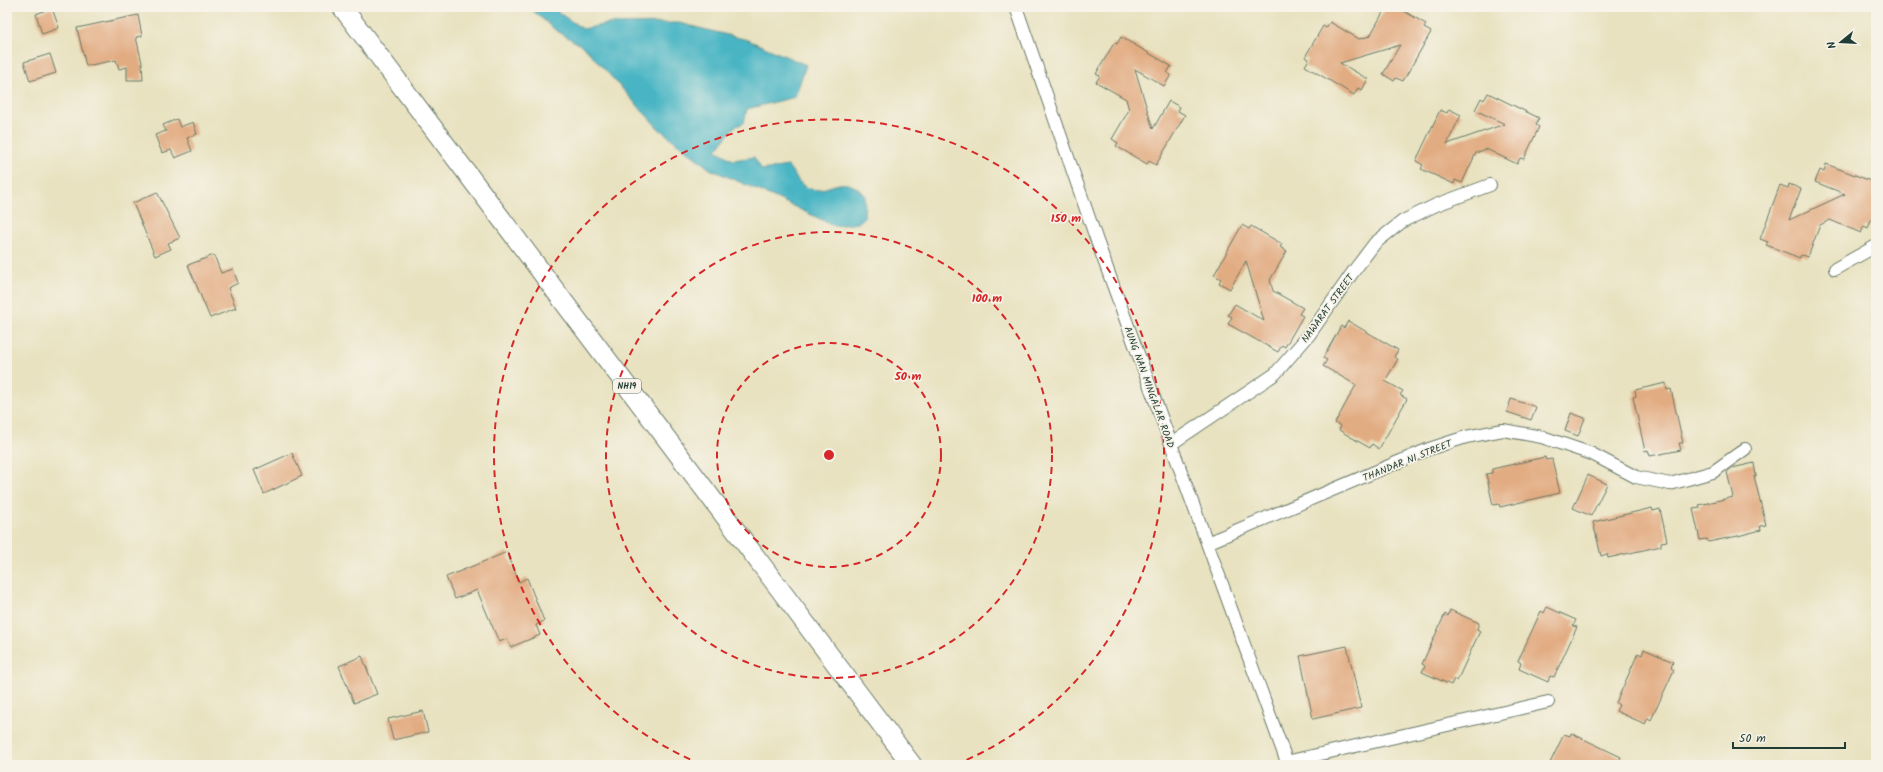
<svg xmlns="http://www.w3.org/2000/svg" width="1883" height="772" font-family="Kalam,sans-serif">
<rect width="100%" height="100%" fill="#f7f3e8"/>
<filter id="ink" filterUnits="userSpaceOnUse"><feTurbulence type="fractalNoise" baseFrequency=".025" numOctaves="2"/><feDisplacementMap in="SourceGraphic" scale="8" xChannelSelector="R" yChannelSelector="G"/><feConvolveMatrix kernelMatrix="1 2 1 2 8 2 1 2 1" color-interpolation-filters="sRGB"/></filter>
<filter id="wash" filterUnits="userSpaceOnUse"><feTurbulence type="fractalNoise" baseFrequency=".012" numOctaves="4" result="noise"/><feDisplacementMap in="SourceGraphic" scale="16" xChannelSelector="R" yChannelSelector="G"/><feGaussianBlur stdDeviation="0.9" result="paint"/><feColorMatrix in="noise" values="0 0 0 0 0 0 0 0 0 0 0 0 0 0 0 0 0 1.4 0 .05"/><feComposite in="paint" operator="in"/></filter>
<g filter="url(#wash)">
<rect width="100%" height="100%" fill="#e8e2c0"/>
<!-- water -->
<path fill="#48b5c4" stroke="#34797c" d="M529,7H550L583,29L607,24L679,23L748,40L806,65L795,97L747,109L744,123L734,127L716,150L733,160L754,157L762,170L788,166C793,172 798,182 804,186C826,200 841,167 865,196L864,218L858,223L835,226L776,198L710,169L658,128L585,48L554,29Z"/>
<g id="blocks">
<!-- building -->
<path fill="#e2ac82" d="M1386,7H1397L1426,24L1424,28L1431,32L1403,81L1396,78L1394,81L1383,74L1400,45L1340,63L1368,79L1362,90L1358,88L1354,95L1305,66L1309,59L1305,57L1323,26L1326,28L1330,22L1359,39L1370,36Z
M52,8L59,28L42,34L36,14Z
M138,15L142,36L136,37L142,63L143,80H127V67L119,69L116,60L86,66L77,28Z
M1121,37L1171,66L1167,73L1171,75L1164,86L1135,69L1153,129L1169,101L1180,107L1178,111L1185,115L1156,165L1149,161L1147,164L1116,146L1118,143L1112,139L1129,110L1126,99L1096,82L1100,76L1096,74L1114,43L1117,44Z
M50,54L56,73L30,81L24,62Z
M1488,93L1539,118L1536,125L1539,127L1524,159L1520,158L1517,164L1486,149L1476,153L1462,183L1455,180L1454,184L1421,169L1423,165L1416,161L1440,110L1447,113L1449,109L1461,115L1447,144L1505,124L1475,110L1481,98L1484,100Z
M177,119L180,127L193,122L197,134L187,138L192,151L175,158L171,150L162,153L155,135L166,131L163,125Z
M1826,164L1876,183V207L1868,228L1864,226L1861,233L1830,220L1820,225L1808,257L1801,255L1800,258L1766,245L1768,242L1760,239L1780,185L1788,188L1789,184L1801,189L1789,220L1845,194L1815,182L1820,170L1824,172Z
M157,192L180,238L168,243L171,249L155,256L133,203Z
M1242,225L1249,229L1251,226L1282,244L1280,247L1287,251L1270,280L1273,291L1303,308L1299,314L1303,316L1285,347L1282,345L1278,352L1228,324L1232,317L1228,315L1235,304L1264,321L1246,261L1230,289L1219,283L1221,279L1214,275Z
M214,255L221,273L233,269L238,283L228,288L236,308L210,318L188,265Z
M1348,321L1398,350L1394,357L1398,359L1385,381L1403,391L1400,395L1407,399L1379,449L1372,444L1370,448L1349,436L1339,430L1341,426L1335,423L1356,385L1323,366L1327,360L1323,358L1341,326L1344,328Z
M1666,383L1667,390L1671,389L1683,443H1679L1681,450L1650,456L1648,450L1645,451L1633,397L1636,396L1635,390Z
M1511,399L1536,407L1531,420L1507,412Z
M1571,413L1585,418L1578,436L1565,431Z
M292,453L302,476L264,494L254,470Z
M1545,457L1546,460L1552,459L1560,493L1500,507L1499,504L1493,505L1486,474L1492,473V469Z
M1754,463L1756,476H1754L1766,525L1760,526L1761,530L1738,536L1708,542L1707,539L1700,540L1693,509L1700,508L1699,505L1733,497L1727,472L1732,468Z
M1588,475L1607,484L1591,516L1573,508Z
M1652,508L1653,511L1660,509L1667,541L1661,542V546L1608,558L1607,554L1601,556L1593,522Z
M507,552L519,582L527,578L544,621L536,625L540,635L511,647L507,639L499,642L477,590L455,599L446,577Z
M1547,607L1576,620L1573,626L1577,627L1554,677L1550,676L1548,682L1519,669L1521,663L1518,661L1541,611L1544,613Z
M1450,610L1479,623L1477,629L1480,631L1457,681L1454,679L1451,685L1422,672L1425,666L1422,664L1445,614L1448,616Z
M1347,646L1361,708L1313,719L1300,656Z
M1644,649L1673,662L1671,668L1674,670L1651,720L1648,718L1645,724L1616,711L1619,705L1616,703L1638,653L1642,655Z
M362,656L377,694L354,703L339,666Z
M423,711L428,732L393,740L388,719Z
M1571,733L1621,757L1617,765H1549L1564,734L1570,736Z"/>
</g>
</g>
<g filter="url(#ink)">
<use href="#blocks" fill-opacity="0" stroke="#657765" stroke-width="1"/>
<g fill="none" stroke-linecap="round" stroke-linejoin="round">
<defs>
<path id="minor" d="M1016,7L1097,241L1288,765
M1835,269L1876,246
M1171,444L1275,374L1309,335L1353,272L1375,243L1403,221L1436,205L1490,185
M1207,543L1429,449L1466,437L1503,430L1542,437L1592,454L1636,477L1670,484L1713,472L1745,449
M1286,762L1548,702"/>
<path id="trunk" d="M342,7L912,765"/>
</defs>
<!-- minor casing -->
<use href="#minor" stroke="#657765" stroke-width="14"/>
<!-- trunk casing -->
<use href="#trunk" stroke="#657765" stroke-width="21"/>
<!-- minor -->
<use href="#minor" stroke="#fff" stroke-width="12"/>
<!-- trunk -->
<use href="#trunk" stroke="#fff" stroke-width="19"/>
</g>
</g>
<!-- distance rings -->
<g fill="none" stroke="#d62828" stroke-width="2" stroke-dasharray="7 5">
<circle cx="829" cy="455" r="112"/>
<circle cx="829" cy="455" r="223"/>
<path d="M701 764A335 335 0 1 1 957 764"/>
</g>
<g text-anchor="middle" stroke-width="3.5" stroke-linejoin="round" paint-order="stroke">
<!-- shield labels -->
<rect fill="#f7f3e8" stroke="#60746a" stroke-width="1" x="613" y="379" width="28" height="14" rx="3"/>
<g font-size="9" font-weight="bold" fill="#1f3d34">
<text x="627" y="389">NH19</text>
</g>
<!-- street labels -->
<g font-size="10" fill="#1f3d34" stroke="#f7f3e8">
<text transform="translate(1327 308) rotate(-54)" y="4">NAWARAT STREET</text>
<text transform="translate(1150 387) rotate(70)" y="4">AUNG NAN MINGALAR ROAD</text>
<text transform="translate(1407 460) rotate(-22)" y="4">THANDAR NI STREET</text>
</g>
</g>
<circle cx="829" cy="455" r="6" fill="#d62828" stroke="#f7f3e8" stroke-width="2"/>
<g font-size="12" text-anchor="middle" font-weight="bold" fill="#d62828" stroke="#f7f3e8" stroke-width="3.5" stroke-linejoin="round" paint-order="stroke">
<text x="1066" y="222">150 m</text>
<text x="987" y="302">100 m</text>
<text x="908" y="380">50 m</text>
</g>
<!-- margin -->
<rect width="1883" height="772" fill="none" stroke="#f7f3e8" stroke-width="24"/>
<!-- north arrow -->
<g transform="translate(1841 42) rotate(252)" stroke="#f7f3e8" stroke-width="3" paint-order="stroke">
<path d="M0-3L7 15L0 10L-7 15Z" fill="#1f3d34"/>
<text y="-6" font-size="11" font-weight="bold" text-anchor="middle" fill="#1f3d34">N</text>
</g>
<!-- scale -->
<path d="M1733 742v6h112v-6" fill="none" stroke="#1f3d34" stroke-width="2"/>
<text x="1739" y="742" font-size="12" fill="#1f3d34" stroke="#f7f3e8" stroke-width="3" paint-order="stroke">50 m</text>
</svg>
